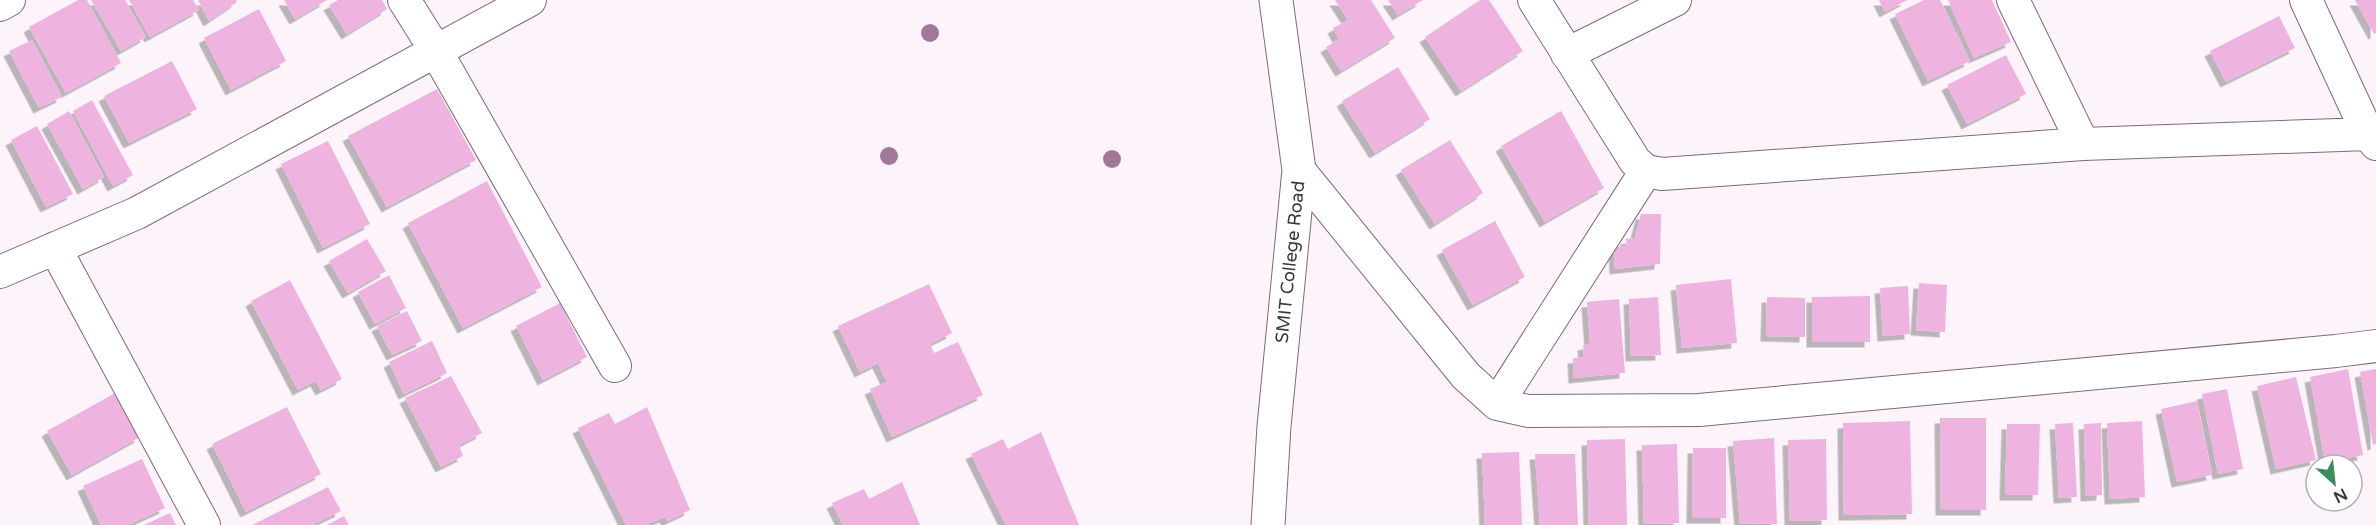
<svg xmlns="http://www.w3.org/2000/svg" width="2376" height="525" font-family="'Varela Round',sans-serif">
<defs>
<filter id="shadow"><feDropShadow dx="-5.5" dy="5.5" stdDeviation="0" flood-color="#0004"/></filter>
</defs>
<rect width="100%" height="100%" fill="#fdf4fb"/>
<!-- building -->
<path fill="#efb3e0" filter="url(#shadow)" d="M78,0H87L121,63L66,93L29,27Z
M91,0H125L146,37L121,51Z
M129,0H193L199,10L150,37Z
M198,0H236L237,2L209,21Z
M284,0H327L295,19Z
M338,0H382L387,9L347,34L329,5Z
M1335,0H1371L1395,38L1341,71L1326,47L1339,39L1333,28L1348,20Z
M1388,0H1423L1398,15Z
M1480,0H1489L1523,51L1461,91L1425,37Z
M1879,0H1907L1885,12Z
M1924,0H1940L1970,61L1928,81L1895,14Z
M1948,0H1992L2011,42L1974,58Z
M2355,0H2376V33L2374,34Z
M259,9L286,61L231,90L204,38Z
M2279,16L2295,48L2226,82L2210,51Z
M32,40L62,97L39,108L9,51Z
M2006,55L2026,94L1967,124L1947,85Z
M172,61L197,109L129,143L104,96Z
M1398,67L1430,119L1375,153L1342,101Z
M437,89L476,160L387,207L348,136Z
M92,100L133,175L113,186L73,111Z
M69,111L104,177L83,189L47,124Z
M1561,111L1604,188L1545,222L1501,146Z
M37,126L73,194L46,207L11,140Z
M1450,140L1483,193L1435,224L1401,170Z
M328,141L370,224L323,248L281,164Z
M487,181L542,287L463,328L408,223Z
M1641,214H1661L1660,264L1615,269L1614,247L1627,246L1626,239L1635,238Z
M1495,221L1525,277L1473,305L1442,250Z
M367,239L386,271L348,293L329,261Z
M389,275L406,308L375,324L358,292Z
M1731,279L1737,343L1682,348L1676,285Z
M290,280L342,379L321,390L316,381L298,390L251,301Z
M1919,283L1947,285L1945,332L1916,330Z
M929,284L952,333L930,344L934,353L958,342L983,395L892,437L870,389L887,382L878,363L860,372L838,326Z
M1908,286L1910,334L1883,336L1880,288Z
M1870,296V342H1812V297Z
M1658,297L1661,355L1631,356L1629,299Z
M1767,297L1805,298V337L1766,336Z
M1619,299L1625,373L1574,378L1573,358L1584,357L1583,345L1590,344L1587,302Z
M560,303L587,357L543,380L516,326Z
M407,311L422,341L392,355L377,326Z
M432,341L447,373L404,394L389,362Z
M2348,369L2363,455L2325,462L2310,377Z
M2376,369V444L2373,445L2360,372Z
M451,376L482,433L459,445L463,456L441,467L405,398Z
M2296,377L2316,460L2276,469L2257,386Z
M2227,389L2243,469L2218,474L2202,394Z
M115,393L140,437L72,475L47,431Z
M2197,401L2212,475L2177,482L2161,409Z
M287,407L321,474L246,512L212,444Z
M647,407L690,510L667,521L665,517L645,525H626L578,428L609,413L615,424Z
M1940,418H1986V510H1941Z
M1910,421L1912,514L1844,515L1843,423Z
M2142,421L2145,497L2110,499L2107,423Z
M2073,423L2077,497L2059,498L2055,424Z
M2101,423L2102,495L2086,496L2084,424Z
M2007,424H2040L2038,495H2005Z
M1041,432L1079,525H1006L971,454L1003,439L1008,449Z
M1774,438L1777,524L1740,523L1733,441Z
M1625,439L1627,525H1589L1587,440Z
M1826,439L1827,520L1790,521L1788,440Z
M1677,444L1679,523L1644,524L1642,445Z
M1693,448H1726V518H1692Z
M1519,452L1522,525H1485L1482,453Z
M1535,454H1575L1578,525H1540Z
M142,459L165,508L128,525H101L83,486Z
M902,482L920,525H843L832,503L864,489L869,499Z
M328,487L341,511L312,525H252Z
M170,513L176,525H144Z
M344,516L349,525H327Z"/>
<g fill="none" stroke-linecap="round" stroke-linejoin="round">
<defs>
<path id="minor" d="M404,0L436,51L615,366
M1534,0L1635,161L1646,171L1662,174L2083,144L2368,134
M2013,0L2083,144
M2306,0L2368,134L2376,144
M0,5L9,0
M1567,54L1675,0
M1299,170L1466,376L1497,404L1528,411L1699,410L2336,351L2376,346
M55,248L204,525
M0,272L137,213L530,0
M1497,404L1646,171"/>
<path id="secondary" d="M1268,525L1274,426L1299,170L1276,0"/>
</defs>
<!-- minor casing -->
<use href="#minor" stroke="#7e6a79" stroke-width="34"/>
<!-- secondary casing -->
<use href="#secondary" stroke="#7e6a79" stroke-width="35"/>
<!-- minor -->
<use href="#minor" stroke="#fff" stroke-width="32"/>
<!-- secondary -->
<use href="#secondary" stroke="#fff" stroke-width="33"/>
</g>
<!-- trees -->
<g fill="#a1789a">
<circle cx="930" cy="33" r="9"/>
<circle cx="889" cy="156" r="9"/>
<circle cx="1112" cy="159" r="9"/>
</g>
<g text-anchor="middle" stroke-width="5" stroke-linejoin="round" paint-order="stroke">
<!-- street labels -->
<g font-size="18" fill="#3e353c" stroke="#fff">
<text transform="translate(1290 262) rotate(-84)" y="6">SMIT College Road</text>
</g>
</g>
<!-- north arrow -->
<g transform="translate(2334 483) rotate(153)"><circle r="28" fill="#ffffff" stroke="#b2aeb1" stroke-width="1.5"/>
<path d="M0-4.5L10 22L0 15L-10 22Z" fill="#3b8c5d"/>
<text y="-9" font-size="16" font-weight="bold" text-anchor="middle" fill="#3e353c">N</text>
</g>
</svg>
